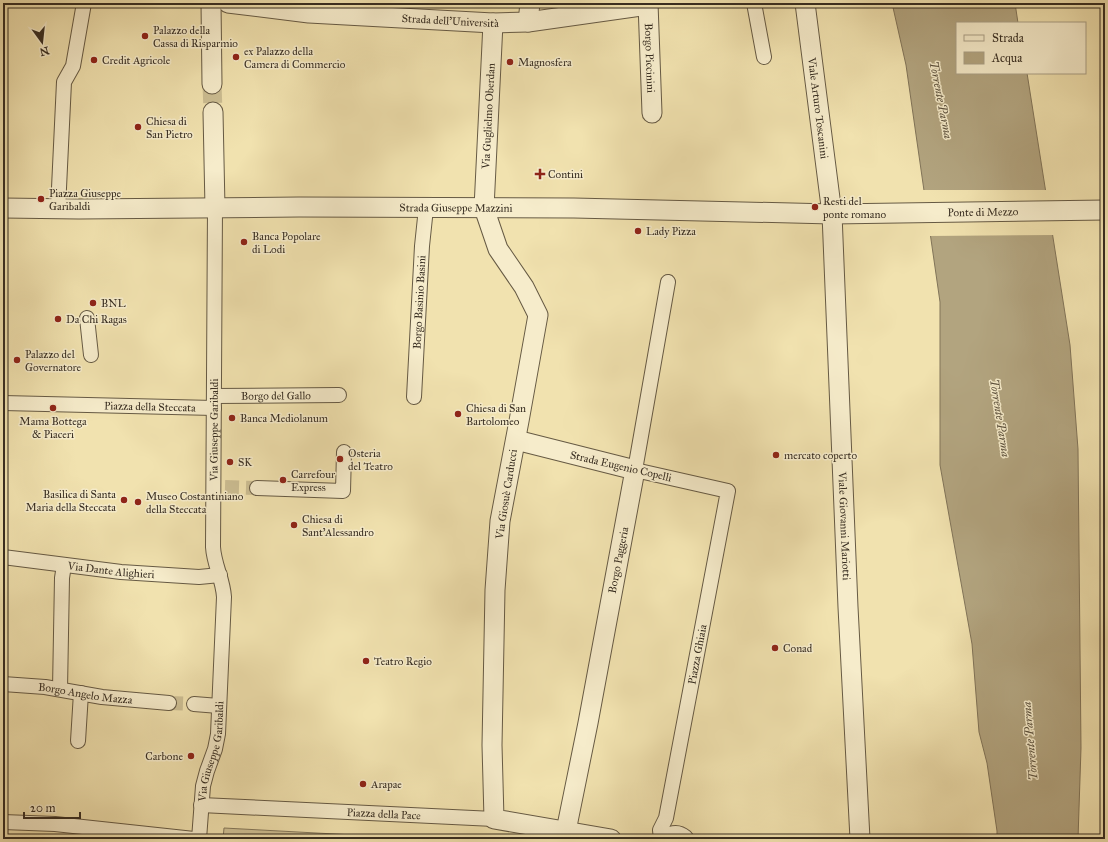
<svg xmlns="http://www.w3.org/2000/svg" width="1108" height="842" font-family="'IM FELL Great Primer',serif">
<rect width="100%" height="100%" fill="#f1e2af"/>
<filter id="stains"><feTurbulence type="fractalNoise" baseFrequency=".005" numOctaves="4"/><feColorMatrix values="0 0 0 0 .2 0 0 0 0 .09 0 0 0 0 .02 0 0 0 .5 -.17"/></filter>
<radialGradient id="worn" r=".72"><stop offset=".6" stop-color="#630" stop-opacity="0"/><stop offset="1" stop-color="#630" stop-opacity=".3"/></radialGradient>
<!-- green -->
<path fill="#d1c397" stroke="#84785c" d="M224,828L427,839H223Z"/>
<!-- water -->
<path fill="#b2a47f" stroke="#817459" d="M892,3H1015L1018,23H957V73H1027L1070,345L1078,449L1081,748L1078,839H997V831L987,763L979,732L972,644L940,465V302L906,65Z"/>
<!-- pier -->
<path fill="#f1e2af" d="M922,190H1048L1055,235L928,236Z"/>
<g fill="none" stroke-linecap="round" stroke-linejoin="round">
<!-- pedestrian-tunnel -->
<path stroke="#ccbe93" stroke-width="14" stroke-dasharray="14 7" stroke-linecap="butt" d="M225,487L257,488
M169,703L194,704"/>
<!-- minor-tunnel -->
<path stroke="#ccbe93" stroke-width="19" stroke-dasharray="19 10" stroke-linecap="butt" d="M212,84L213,112"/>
<defs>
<g id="pedestrian">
<path d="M754,3L764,57"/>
<path d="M58,209L64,82L73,66L84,3"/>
<path d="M87,318L91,355"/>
<path id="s1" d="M214,396L339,395"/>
<path id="s2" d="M414,397L422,246L426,208"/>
<path id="s3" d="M3,403L214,408"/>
<path d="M257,488L343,491L344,452"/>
<path id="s4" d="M3,557L121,572L199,577L220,575"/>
<path id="s5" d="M3,684L45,687L102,697L169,703"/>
<path d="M60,689L62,578L64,565"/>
<path d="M194,704L219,706"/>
<path d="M78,741L81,693"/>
<path id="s6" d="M201,805L494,819"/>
<path d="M3,822L55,824L194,839"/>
<path id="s7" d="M199,839L203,786L207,771L215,749L218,734L224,597C223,579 214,565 213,547L215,208"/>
<path id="s8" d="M661,839L660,830L666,818L728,491L635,470L668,282"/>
</g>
<g id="minor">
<path d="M211,3L212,84"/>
<path id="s9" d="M228,3L309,13L493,23L528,22L648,5"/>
<path id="s10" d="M648,3L652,113"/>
<path id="s11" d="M805,3L832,214L848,607L860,839"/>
<path d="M528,22L530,3"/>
<path d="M493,23L484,208L498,249L524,287L538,315L519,421L500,521L495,590L492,745L494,819L611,839"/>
<path d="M213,112L215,208"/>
<path id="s12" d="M3,208L79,209L299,207L574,208L832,214L1105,210"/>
<path d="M516,440L635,470L588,723L566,831"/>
<path d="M666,839C672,835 678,834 684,839"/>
</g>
</defs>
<!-- pedestrian casing -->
<use href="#pedestrian" stroke="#665a44" stroke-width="16"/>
<!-- minor casing -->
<use href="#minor" stroke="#665a44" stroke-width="21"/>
<!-- pedestrian -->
<use href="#pedestrian" stroke="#f6eccb" stroke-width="14"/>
<!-- minor -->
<use href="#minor" stroke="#f6eccb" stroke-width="19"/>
</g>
<!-- markers -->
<g fill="#8f2418" stroke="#f6eccb" stroke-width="1.5">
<circle cx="145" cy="36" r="4"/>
<circle cx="236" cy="57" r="4"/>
<circle cx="94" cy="60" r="4"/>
<circle cx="510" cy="62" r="4"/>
<circle cx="138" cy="127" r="4"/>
<path d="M538 168h4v4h4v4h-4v4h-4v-4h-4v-4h4z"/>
<circle cx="41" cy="199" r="4"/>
<circle cx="815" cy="207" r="4"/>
<circle cx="638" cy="231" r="4"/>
<circle cx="244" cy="242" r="4"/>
<circle cx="93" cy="303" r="4"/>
<circle cx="58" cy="319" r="4"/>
<circle cx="17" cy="360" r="4"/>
<circle cx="53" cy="408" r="4"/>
<circle cx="458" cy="414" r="4"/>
<circle cx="232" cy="418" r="4"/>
<circle cx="776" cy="455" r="4"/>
<circle cx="340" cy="459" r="4"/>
<circle cx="230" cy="462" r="4"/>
<circle cx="283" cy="480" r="4"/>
<circle cx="124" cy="500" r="4"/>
<circle cx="138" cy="502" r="4"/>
<circle cx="294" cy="525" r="4"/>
<circle cx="775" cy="648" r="4"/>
<circle cx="366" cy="661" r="4"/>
<circle cx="191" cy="756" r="4"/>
<circle cx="363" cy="784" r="4"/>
</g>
<g text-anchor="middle" stroke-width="3" stroke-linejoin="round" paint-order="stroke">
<!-- street labels -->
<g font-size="11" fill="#372d21" stroke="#f6eccb">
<text dy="4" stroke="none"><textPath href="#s9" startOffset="223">Strada dell'Università</textPath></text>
<text dy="4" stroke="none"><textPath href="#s10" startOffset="55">Borgo Piccinini</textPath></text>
<text dy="4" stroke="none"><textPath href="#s11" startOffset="106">Viale Arturo Toscanini</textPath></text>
<text transform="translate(488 116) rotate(-87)" y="4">Via Guglielmo Oberdan</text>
<text dy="4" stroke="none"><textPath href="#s12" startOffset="453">Strada Giuseppe Mazzini</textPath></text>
<text dy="4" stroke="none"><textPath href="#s12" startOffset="980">Ponte di Mezzo</textPath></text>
<text dy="4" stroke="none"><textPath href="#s2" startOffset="95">Borgo Basinio Basini</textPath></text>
<text dy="4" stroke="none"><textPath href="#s1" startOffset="62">Borgo del Gallo</textPath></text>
<text dy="4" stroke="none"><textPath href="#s3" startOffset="147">Piazza della Steccata</textPath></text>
<text dy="4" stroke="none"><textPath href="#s7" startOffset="413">Via Giuseppe Garibaldi</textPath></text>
<text transform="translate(621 466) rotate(13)" y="4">Strada Eugenio Copelli</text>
<text transform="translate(506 494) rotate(-81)" y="4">Via Giosuè Carducci</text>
<text dy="4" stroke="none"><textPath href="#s11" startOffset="525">Viale Giovanni Mariotti</textPath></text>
<text transform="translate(618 560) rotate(-79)" y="4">Borgo Paggeria</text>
<text dy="4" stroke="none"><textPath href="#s4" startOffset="109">Via Dante Alighieri</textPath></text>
<text dy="4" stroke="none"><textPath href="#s8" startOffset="189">Piazza Ghiaia</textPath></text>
<text dy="4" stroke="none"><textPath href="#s5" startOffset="83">Borgo Angelo Mazza</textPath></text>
<text dy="4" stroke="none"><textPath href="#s7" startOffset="89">Via Giuseppe Garibaldi</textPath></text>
<text dy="4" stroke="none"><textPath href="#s6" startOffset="183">Piazza della Pace</textPath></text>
</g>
<!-- poi labels -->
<g font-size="11" fill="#372d21" stroke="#f6eccb" text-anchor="start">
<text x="153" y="34">Palazzo della<tspan x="153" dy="13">Cassa di Risparmio</tspan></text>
<text x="244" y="55">ex Palazzo della<tspan x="244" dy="13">Camera di Commercio</tspan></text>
<text x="102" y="64">Credit Agricole</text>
<text x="518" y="66">Magnosfera</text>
<text x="146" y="125">Chiesa di<tspan x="146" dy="13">San Pietro</tspan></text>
<text x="548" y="178">Contini</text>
<text x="49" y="197">Piazza Giuseppe<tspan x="49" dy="13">Garibaldi</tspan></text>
<text x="823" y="205">Resti del<tspan x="823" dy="13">ponte romano</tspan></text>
<text x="646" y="235">Lady Pizza</text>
<text x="252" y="240">Banca Popolare<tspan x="252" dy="13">di Lodi</tspan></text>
<text x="101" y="307">BNL</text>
<text x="66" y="323">Da Chi Ragas</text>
<text x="25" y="358">Palazzo del<tspan x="25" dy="13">Governatore</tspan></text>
<text x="466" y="412">Chiesa di San<tspan x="466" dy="13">Bartolomeo</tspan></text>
<text x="240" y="422">Banca Mediolanum</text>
<text x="53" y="425" text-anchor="middle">Mama Bottega<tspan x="53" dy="13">&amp; Piaceri</tspan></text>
<text x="348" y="457">Osteria<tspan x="348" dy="13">del Teatro</tspan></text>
<text x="784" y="459">mercato coperto</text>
<text x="238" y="466">SK</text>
<text x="291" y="478">Carrefour<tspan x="291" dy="13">Express</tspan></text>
<text x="116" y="498" text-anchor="end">Basilica di Santa<tspan x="116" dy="13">Maria della Steccata</tspan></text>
<text x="146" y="500">Museo Costantiniano<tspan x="146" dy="13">della Steccata</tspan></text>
<text x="302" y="523">Chiesa di<tspan x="302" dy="13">Sant'Alessandro</tspan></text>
<text x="783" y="652">Conad</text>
<text x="374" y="665">Teatro Regio</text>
<text x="183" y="760" text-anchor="end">Carbone</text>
<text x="371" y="788">Arapae</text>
</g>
<!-- water labels -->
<g font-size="12" font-style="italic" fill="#5c513d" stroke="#f6eccb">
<text transform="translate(941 100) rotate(79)" y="4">Torrente Parma</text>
<text transform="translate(1000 418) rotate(81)" y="4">Torrente Parma</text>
<text transform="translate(1030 741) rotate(-95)" y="4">Torrente Parma</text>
</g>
</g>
<!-- margin -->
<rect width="1108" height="842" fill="none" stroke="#f1e2af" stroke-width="16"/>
<rect x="4" y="4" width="1100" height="834" fill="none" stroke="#372d21" stroke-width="2"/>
<rect x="8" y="8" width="1092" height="826" fill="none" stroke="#372d21"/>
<!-- legend -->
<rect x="956" y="22" width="130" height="52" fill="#f6eccb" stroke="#aaa087"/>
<rect x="964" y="35" width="20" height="6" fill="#f6eccb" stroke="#aaa087"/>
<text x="992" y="42" font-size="12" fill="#372d21">Strada</text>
<rect x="964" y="52" width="20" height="12" fill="#b2a47f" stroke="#aaa087"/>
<text x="992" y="62" font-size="12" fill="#372d21">Acqua</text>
<!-- north arrow -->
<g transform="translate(42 42) rotate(165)" stroke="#f6eccb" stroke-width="3" paint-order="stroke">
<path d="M0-3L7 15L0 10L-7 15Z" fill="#372d21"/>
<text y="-6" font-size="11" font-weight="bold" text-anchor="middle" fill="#372d21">N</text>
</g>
<!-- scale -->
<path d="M24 812v6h56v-6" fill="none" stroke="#372d21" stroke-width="2"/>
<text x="30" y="812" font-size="12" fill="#372d21" stroke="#f6eccb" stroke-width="3" paint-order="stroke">20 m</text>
<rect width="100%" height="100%" filter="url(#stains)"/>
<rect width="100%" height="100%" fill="url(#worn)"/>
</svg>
